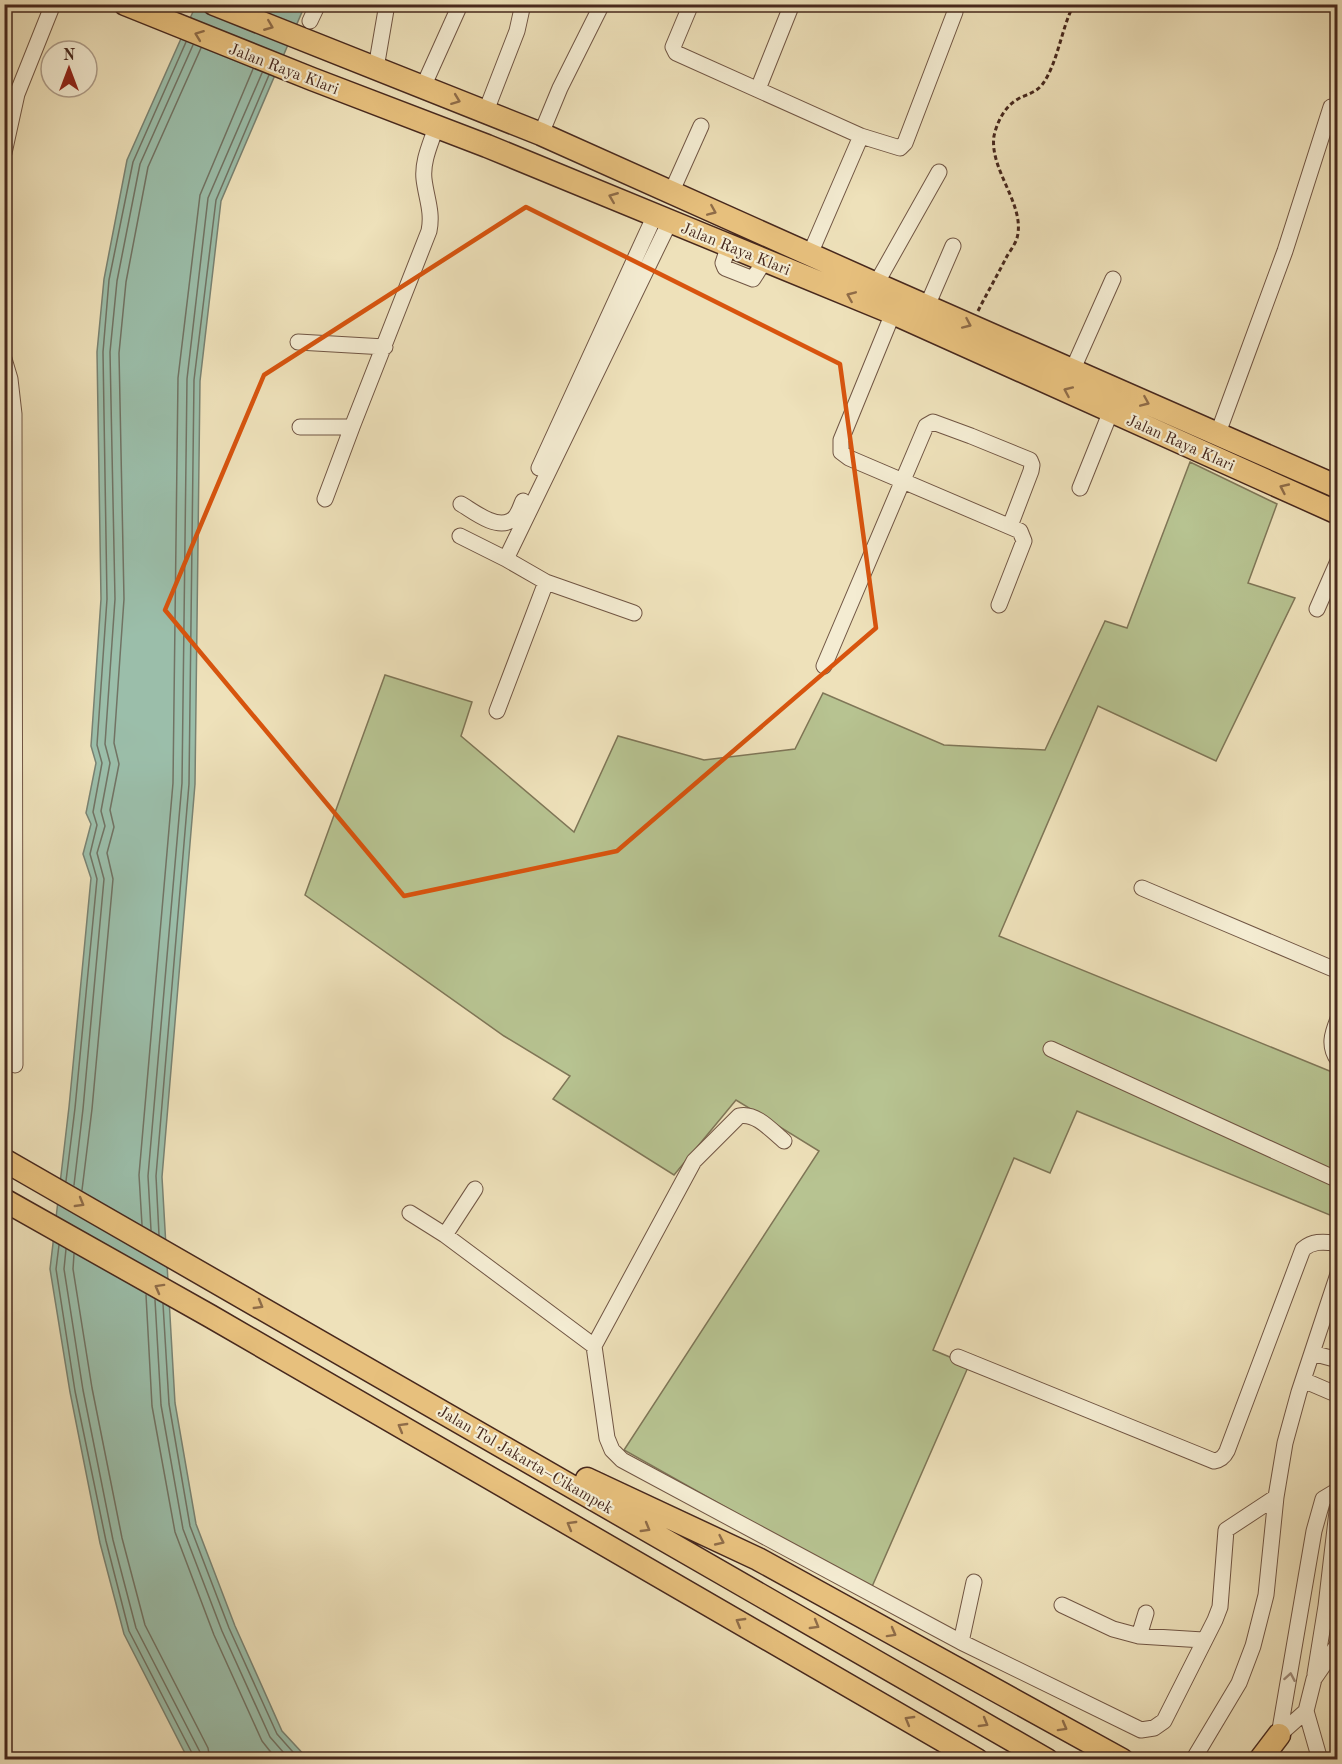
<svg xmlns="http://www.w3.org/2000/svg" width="1342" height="1764" font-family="'Old Standard TT',serif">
<rect width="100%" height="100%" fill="#eee1ba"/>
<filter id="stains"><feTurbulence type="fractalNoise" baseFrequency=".00333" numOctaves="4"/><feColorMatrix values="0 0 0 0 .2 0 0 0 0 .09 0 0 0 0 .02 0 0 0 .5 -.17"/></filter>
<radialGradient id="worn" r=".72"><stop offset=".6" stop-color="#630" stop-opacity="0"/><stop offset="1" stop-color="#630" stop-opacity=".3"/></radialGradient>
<!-- green -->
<path fill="#b7c391" stroke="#7f7657" stroke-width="1.5" d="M1190,462L1277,504L1248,583L1295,598L1216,761L1098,706L999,936L1337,1074V1218L1077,1111L1050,1173L1014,1158L933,1350L969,1365L871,1589L624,1450L819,1151L736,1100L674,1175L553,1099L570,1076L504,1036L305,895L385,675L472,702L461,736L574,832L618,736L704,760L795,749L823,693L944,745L1045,750L1105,621L1127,628Z"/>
<!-- water -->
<path fill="#9bbeaa" stroke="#798272" stroke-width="1.5" d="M196,5H305L221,201L200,381L195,784L162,1177L175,1403L196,1524L235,1626L282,1731L308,1759H188L124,1634L100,1543L70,1392L50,1269L69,1107L91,878L83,854L91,824L86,813L96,763L91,746L101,599L97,352L104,279L127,160Z"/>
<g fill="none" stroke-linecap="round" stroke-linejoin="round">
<!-- shore -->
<path stroke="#717364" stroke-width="1.5" d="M66,1181L75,1108L97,879L90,854L97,825L93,812L102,763L97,745L107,599L103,352L109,280L133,162L186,42
M74,1185L83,1109L104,879L97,853L105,826L101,811L110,763L105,744L115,599L110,352L117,281L140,164L193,45
M82,1190L92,1109L113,879L107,853L114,827L110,810L119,764L114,743L124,599L119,353L126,282L148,167L201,48
M142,1225L139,1175L173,783L178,378L200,195L253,69
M151,1230L148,1176L182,783L187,379L208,198L262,73
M159,1235L156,1176L189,784L194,380L216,200L269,75
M59,1245L56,1269L75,1391L106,1541L129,1631L193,1755V1760
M66,1249L64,1269L83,1390L113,1540L136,1628L200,1752L201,1760
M74,1254L73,1269L92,1388L122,1538L145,1625L208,1748L210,1760
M146,1295L152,1406L175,1532L214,1635L262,1741L277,1760
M155,1300L161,1405L183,1529L222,1631L270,1737L290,1760
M163,1304L169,1404L190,1526L229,1628L277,1734L300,1760"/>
<defs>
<path id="minor" d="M691,4L673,47L676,53L861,136
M310,21L318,4
M376,68L387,4
M423,87L459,7
M758,89L792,4
M486,111L517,31L523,4
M541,134L560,88L602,4
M4,153L17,94L53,4
M671,193L701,126
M729,245L723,263L725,268L753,279L765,260
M810,254L861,136L900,148L905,143L955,12L956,4
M876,284L939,172
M927,306L953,246
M893,313L841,440V452L849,458L1020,531L1024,541L999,605
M298,342L385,347
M4,359L10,379L14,414L15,1065
M1072,371L1113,279
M300,427H352L429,231C433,212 426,197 424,179C422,161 431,143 436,127
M1218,433L1285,251L1331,107
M539,468L655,215
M1080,488L1111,411
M325,499L352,427
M461,504C473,511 495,529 510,521C518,518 520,507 523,501
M460,536L506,559
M1317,609L1338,561
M634,613L546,582L506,559L670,221
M824,666L926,426L933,422L971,436L1030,460L1032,465L1031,471L1010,526
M497,711L546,582
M1142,888L1338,971
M1338,1019C1332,1034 1328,1046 1338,1060
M1051,1049L1338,1180
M410,1213L445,1235L594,1346L607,1438L612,1450L622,1460L961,1642L1141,1730L1154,1728L1164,1721L1215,1620L1220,1607L1226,1530L1276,1497
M445,1235L475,1189
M594,1346L694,1161L739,1116C756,1112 772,1131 784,1141
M1312,1353L1338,1360
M958,1357L1214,1461C1221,1460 1224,1457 1227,1451L1303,1249C1314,1240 1324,1242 1338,1243
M1303,1380L1338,1395
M1062,1605L1113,1629L1139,1636L1203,1640
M1326,1606L1338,1503
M1139,1636L1146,1613
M961,1642L974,1582
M1315,1674L1326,1606L1331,1598
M1306,1711L1320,1760
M1279,1735L1314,1531L1323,1499L1338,1490
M1279,1735L1306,1711L1314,1679L1338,1644
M1193,1760L1239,1683L1253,1646L1266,1595L1276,1497L1285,1443L1299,1392L1338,1274"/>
<path id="highway" d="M125,4L312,79L487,146L893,313L1338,513
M214,4L541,134L876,284L1338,487
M4,1160L1047,1760
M4,1200L210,1316L977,1760
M587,1479L758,1559L1122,1760
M1260,1760L1279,1735"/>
</defs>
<!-- minor casing -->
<use href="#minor" stroke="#715644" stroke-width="17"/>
<!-- highway casing -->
<use href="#highway" stroke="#47281d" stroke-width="25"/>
<!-- path -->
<path stroke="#47281d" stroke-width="3" stroke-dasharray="4.5 3" stroke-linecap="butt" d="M978,311C987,293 997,276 1006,258C1009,252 1015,245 1017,238C1026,205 989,170 994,136C997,122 1005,106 1018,99C1027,94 1035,93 1042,85C1058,63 1061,29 1074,4"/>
<!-- minor -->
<use href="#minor" stroke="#f4ecd2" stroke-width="15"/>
<!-- highway -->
<use href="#highway" stroke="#e7c07d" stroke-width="22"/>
</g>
<!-- one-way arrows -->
<defs><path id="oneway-chevron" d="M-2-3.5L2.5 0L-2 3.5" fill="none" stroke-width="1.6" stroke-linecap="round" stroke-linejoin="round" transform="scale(1.5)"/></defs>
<g stroke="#8f6c48">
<use href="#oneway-chevron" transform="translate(269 26) rotate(22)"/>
<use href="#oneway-chevron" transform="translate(199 35) rotate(-159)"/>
<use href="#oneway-chevron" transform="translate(456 100) rotate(21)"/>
<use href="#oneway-chevron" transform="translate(613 197) rotate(-158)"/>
<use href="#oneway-chevron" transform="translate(712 211) rotate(23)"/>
<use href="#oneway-chevron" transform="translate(851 296) rotate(-157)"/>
<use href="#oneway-chevron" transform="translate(967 324) rotate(24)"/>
<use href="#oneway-chevron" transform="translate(1068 391) rotate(-156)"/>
<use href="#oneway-chevron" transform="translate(1145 402) rotate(23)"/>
<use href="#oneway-chevron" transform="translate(1284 488) rotate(-155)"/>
<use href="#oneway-chevron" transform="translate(80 1203) rotate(30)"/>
<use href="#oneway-chevron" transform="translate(159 1288) rotate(-151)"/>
<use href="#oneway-chevron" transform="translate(259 1305) rotate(30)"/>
<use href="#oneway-chevron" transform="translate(402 1427) rotate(-150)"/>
<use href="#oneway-chevron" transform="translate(571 1525) rotate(-150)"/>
<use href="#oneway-chevron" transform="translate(646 1528) rotate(30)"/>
<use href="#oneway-chevron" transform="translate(720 1541) rotate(25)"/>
<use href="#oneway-chevron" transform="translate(740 1622) rotate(-150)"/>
<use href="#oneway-chevron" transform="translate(815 1625) rotate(30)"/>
<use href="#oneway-chevron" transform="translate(892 1633) rotate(29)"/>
<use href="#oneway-chevron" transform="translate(909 1720) rotate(-150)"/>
<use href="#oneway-chevron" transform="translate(984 1723) rotate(30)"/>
<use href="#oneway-chevron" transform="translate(1063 1727) rotate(29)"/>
</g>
<use stroke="#9e8a78" href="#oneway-chevron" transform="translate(1290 1677) rotate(-80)"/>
<!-- marked area -->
<path fill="none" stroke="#d8540e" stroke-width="4.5" stroke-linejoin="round" d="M526,207L840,364L876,628L617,851L404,896L165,610L264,375Z"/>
<g text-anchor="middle" stroke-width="4.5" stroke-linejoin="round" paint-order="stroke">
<!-- street labels -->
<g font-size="16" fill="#47281d" stroke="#f4ecd2">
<text transform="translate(284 68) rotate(21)" y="6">Jalan Raya Klari</text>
<text transform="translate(736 248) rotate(22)" y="6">Jalan Raya Klari</text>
<text transform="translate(1181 442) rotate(24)" y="6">Jalan Raya Klari</text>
<text transform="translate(526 1459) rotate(30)" y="6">Jalan Tol Jakarta–Cikampek</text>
</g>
</g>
<!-- margin -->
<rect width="1342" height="1764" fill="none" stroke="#eee1ba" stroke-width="24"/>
<rect x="6" y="6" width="1330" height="1752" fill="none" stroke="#47281d" stroke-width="3"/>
<rect x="12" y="12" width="1318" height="1740" fill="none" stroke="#47281d" stroke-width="1.5"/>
<!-- north arrow -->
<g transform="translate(69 69)"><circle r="28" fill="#f4ecd2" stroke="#af9e8a" stroke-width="1.5"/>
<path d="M0-4.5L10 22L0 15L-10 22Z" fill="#8f2418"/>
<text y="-9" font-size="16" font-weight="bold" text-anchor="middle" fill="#47281d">N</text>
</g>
<rect width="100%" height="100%" filter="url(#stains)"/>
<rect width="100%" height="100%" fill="url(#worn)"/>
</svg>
